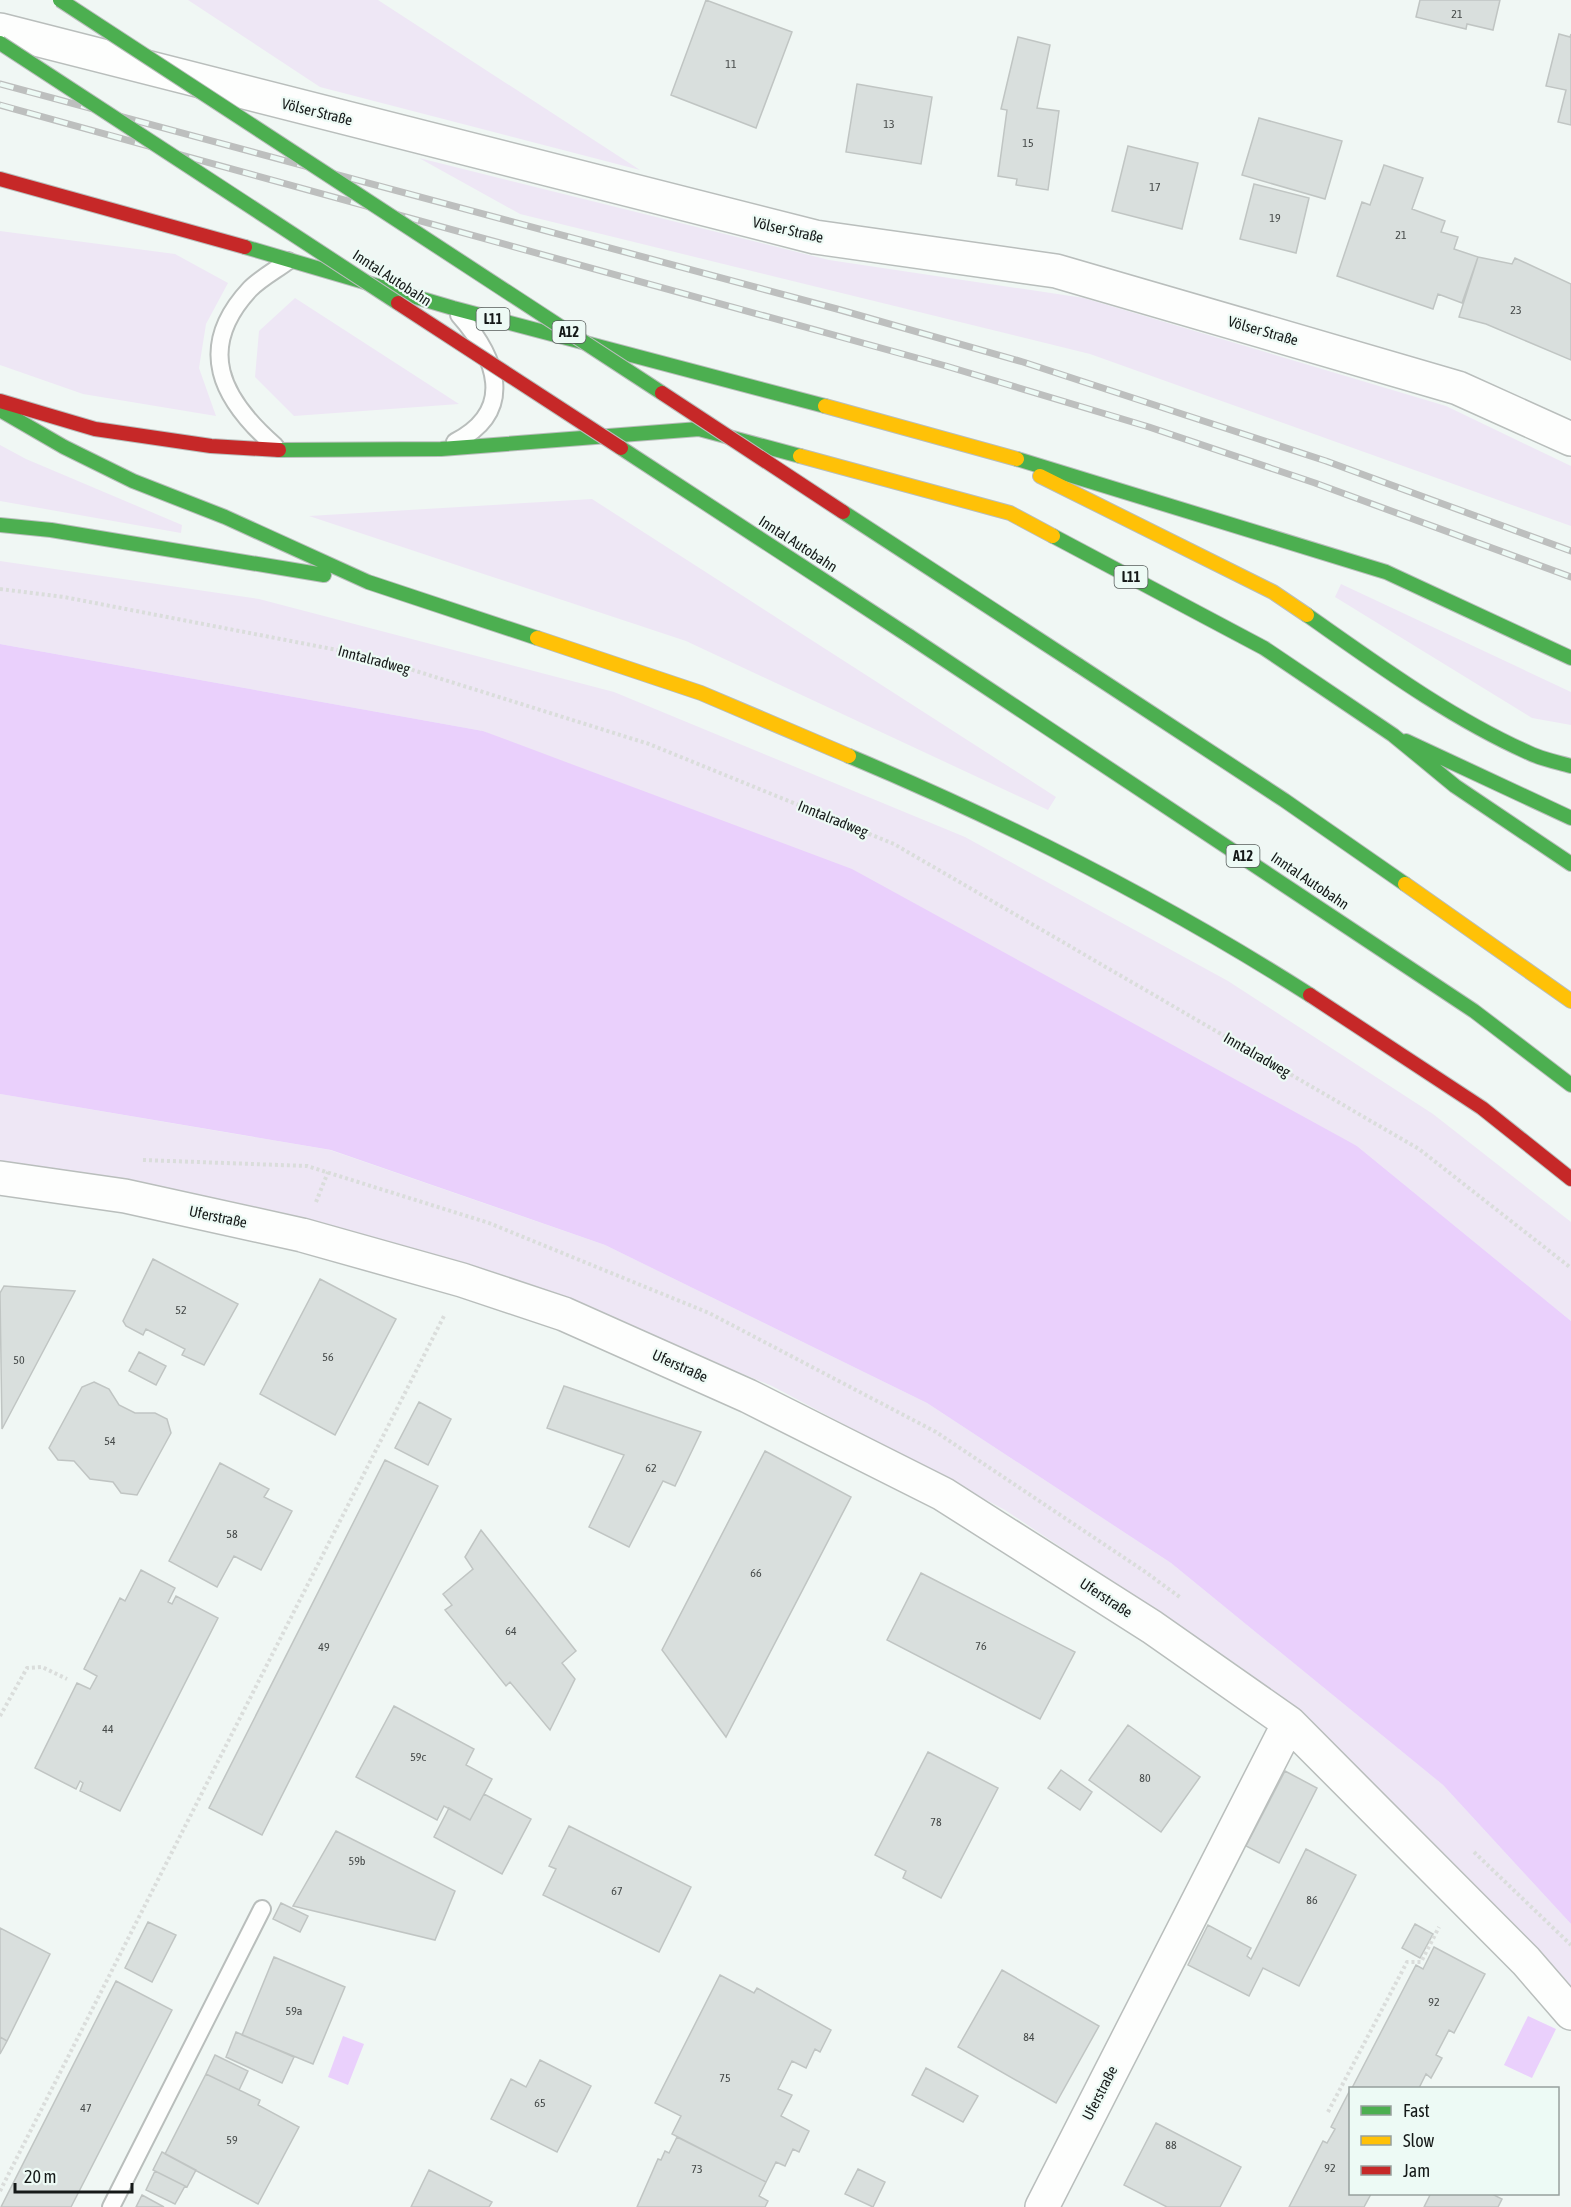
<svg xmlns="http://www.w3.org/2000/svg" width="1571" height="2207" font-family="'Asap Condensed',sans-serif">
<rect width="100%" height="100%" fill="#f0f7f4"/>
<!-- green -->
<path fill="#eee7f5" d="M188,0H378L640,170L320,87Z
M419,158L829,260L1084,298L1446,406L1571,466V526L1090,354L520,214Z
M0,231L175,254L228,283L206,324L199,368L216,416L83,394L0,365Z
M295,298L459,404L294,416L255,377L259,331Z
M0,445L26,459L182,525L181,533L0,501Z
M592,499L1056,797L1048,810L686,641L309,516Z
M0,561L259,599L614,692L965,837L1228,981L1433,1114L1571,1222V1321L1357,1146L483,731L0,644Z
M1341,584L1571,692V725L1532,718L1335,597Z
M0,1094L330,1150L605,1245L927,1403L1171,1563L1443,1785L1571,1924V1987L1311,1722L1242,1668L1005,1510L772,1386L564,1300L214,1200L0,1161Z"/>
<!-- water -->
<path fill="#ead0fc" d="M0,644L483,731L852,869L1357,1146L1571,1321V1924L1443,1785L1171,1563L927,1403L605,1245L331,1150L0,1094Z
M1528,2016L1556,2029L1532,2078L1504,2065Z
M343,2036L364,2044L348,2085L328,2077Z"/>
<!-- building -->
<path fill="#d9dfdd" stroke="#c0c5c3" stroke-width="1.5" d="M706,0L792,32L756,128L671,95Z
M1420,0H1500L1493,30L1467,24L1466,29L1416,17Z
M1559,34L1570,37L1571,34V125L1558,122L1566,90L1546,86Z
M1018,37L1050,45L1037,108L1059,111L1048,190L1016,185L1017,179L998,176L1007,110L1001,109Z
M857,84L932,97L921,164L846,152Z
M1259,118L1342,141L1325,199L1242,175Z
M1128,146L1198,163L1182,229L1112,211Z
M1384,165L1423,178L1412,209L1445,221L1441,232L1458,237L1454,249L1478,257L1462,303L1438,294L1433,309L1337,276L1362,202L1370,205Z
M1254,184L1309,198L1296,253L1240,239Z
M1478,257L1512,264L1515,258L1571,284V360L1486,324L1459,317Z
M153,1259L238,1304L204,1365L182,1355L185,1349L146,1329L143,1335L126,1326L123,1321Z
M320,1279L396,1319L335,1435L260,1394Z
M4,1286L75,1291L2,1429L0,1293Z
M139,1352L166,1366L156,1385L129,1371Z
M94,1382L109,1389L119,1405L135,1413H155L167,1419L171,1433L137,1495L121,1493L113,1482L90,1479L74,1461L58,1460L49,1448L82,1387Z
M564,1386L701,1432L675,1486L663,1481L629,1547L589,1527L624,1455L547,1428Z
M419,1402L451,1419L428,1465L395,1448Z
M765,1451L851,1497L726,1737L662,1650Z
M385,1460L438,1486L262,1835L209,1808Z
M220,1463L269,1489L264,1497L292,1511L261,1570L234,1556L217,1587L169,1561Z
M481,1530L576,1651L562,1663L575,1679L550,1730L510,1682L506,1686L445,1610L452,1605L443,1594L473,1569L465,1557Z
M141,1570L175,1588L168,1602L172,1604L176,1596L218,1618L120,1811L80,1791L83,1783L80,1781L76,1789L35,1768L77,1683L90,1689L97,1676L84,1669L120,1598L125,1601Z
M921,1573L1075,1652L1040,1719L887,1640Z
M394,1706L474,1749L466,1765L492,1779L470,1820L444,1806L437,1820L356,1777Z
M1128,1725L1200,1777L1161,1832L1089,1780Z
M928,1752L998,1788L941,1898L903,1878L906,1871L875,1855Z
M1061,1770L1092,1792L1080,1810L1048,1788Z
M1285,1771L1317,1788L1279,1863L1246,1846Z
M484,1794L531,1819L502,1874L434,1837L449,1808L470,1820Z
M569,1826L691,1887L659,1952L543,1895L556,1869L549,1866Z
M336,1831L455,1891L435,1940L293,1906Z
M1306,1849L1356,1875L1299,1986L1263,1968L1249,1996L1188,1965L1208,1925L1251,1948L1247,1956L1251,1959Z
M281,1903L308,1916L300,1932L273,1919Z
M148,1922L176,1935L152,1982L125,1968Z
M1415,1924L1433,1934L1420,1958L1402,1948Z
M0,1928L50,1954L7,2041L0,2037Z
M1434,1947L1485,1974L1454,2033L1449,2030L1436,2055L1442,2058L1431,2078L1426,2074L1419,2088H1352L1416,1965L1423,1969Z
M274,1957L345,1987L313,2064L242,2035Z
M1002,1970L1099,2026L1056,2103L958,2047Z
M720,1975L754,1993L757,1988L831,2030L820,2052L815,2049L806,2068L792,2061L778,2089L792,2095L781,2116L809,2131L799,2152L793,2149L785,2166L776,2162L766,2182L672,2134L681,2116L655,2103Z
M116,1981L172,2010L71,2207H1Z
M236,2032L294,2057L282,2083L226,2057Z
M0,2037L7,2041L0,2054Z
M215,2055L248,2071L239,2090L206,2074Z
M540,2060L591,2086L557,2152L491,2119L511,2079L526,2087Z
M926,2068L978,2096L963,2122L912,2095Z
M206,2074L260,2100L258,2105L299,2127L258,2204L165,2154Z
M1350,2090V2194H1371L1364,2207H1289L1323,2141L1327,2143L1335,2129L1331,2127Z
M1156,2123L1241,2167L1220,2207H1167L1124,2185Z
M677,2137L766,2182L759,2196L768,2201L765,2207H637L658,2159L661,2160L665,2151L669,2153Z
M162,2152L196,2170L187,2187L153,2170Z
M858,2169L885,2182L873,2207L845,2194Z
M429,2170L492,2202L489,2207H411Z
M155,2171L185,2186L175,2204L146,2190Z
M1427,2194H1492L1502,2199L1498,2207H1424L1430,2195Z
M142,2195L164,2207H136Z"/>
<g fill="none" stroke-linecap="round" stroke-linejoin="round">
<defs>
<path id="lane" d="M455,442C517,410 496,357 459,315
M275,446C221,399 195,348 250,289C261,278 276,270 288,261
M111,2207L262,1909"/>
<path id="street" d="M0,30L815,237L1056,271L1458,388L1571,439
M0,1178L125,1196L302,1235L462,1280L564,1314L748,1396L943,1494L1152,1627L1289,1723L1526,1961L1571,2013
M1042,2207L1289,1723"/>
<path id="fast" d="M245,247L453,308L825,406
M0,410L64,447L133,481L225,517L368,582L537,638
M279,450L441,449L699,429L800,456
M1017,459L1386,572L1571,658
M0,525L51,530L324,575
M1053,536L1264,648L1393,735
M1307,615C1377,664 1449,717 1527,752C1540,759 1557,762 1571,766
M909,636L1474,1011L1571,1085
M1078,665L1284,800L1405,884
M1393,735L1455,786L1571,864
M1406,741L1571,818
M849,756C1011,824 1161,900 1310,995"/>
<path id="slow" d="M825,406L1017,459
M800,456L1010,513L1053,536
M1040,476L1273,592L1307,615
M537,638L701,693L849,756
M1405,884L1571,1001"/>
<path id="jam" d="M0,179L245,247
M0,401L95,429L211,446L279,450
M1310,995L1482,1108L1571,1179"/>
</defs>
<!-- lane casing -->
<use href="#lane" stroke="#b9bebc" stroke-width="20"/>
<!-- street casing -->
<use href="#street" stroke="#b9bebc" stroke-width="36"/>
<!-- fast casing -->
<use href="#fast" stroke="#b9bebc" stroke-width="16"/>
<!-- slow casing -->
<use href="#slow" stroke="#b9bebc" stroke-width="16"/>
<!-- jam casing -->
<use href="#jam" stroke="#b9bebc" stroke-width="16"/>
<!-- path -->
<path stroke="#dadddb" stroke-width="4" stroke-dasharray="3 3" stroke-linecap="butt" d="M0,589L64,597L368,656L649,744L894,844L1419,1149L1571,1268
M143,1160L307,1166L489,1223L709,1313L936,1432L1144,1571L1181,1598
M316,1202L328,1172
M0,1716L27,1668L42,1667L67,1679
M1474,1852L1571,1945
M1328,2112L1407,1962H1421L1439,1927
M0,2191L445,1314"/>
<!-- lane -->
<use href="#lane" stroke="#fdfefd" stroke-width="16"/>
<!-- street -->
<use href="#street" stroke="#fdfefd" stroke-width="33"/>
<!-- fast -->
<use href="#fast" stroke="#4caf50" stroke-width="14"/>
<!-- slow -->
<use href="#slow" stroke="#ffc107" stroke-width="14"/>
<!-- jam -->
<use href="#jam" stroke="#c62828" stroke-width="14"/>
<defs>
<path id="rail" d="M0,84L837,309L1023,362L1326,461L1571,551
M0,105L946,366L1149,427L1315,483L1571,577"/>
</defs>
<!-- rail casing -->
<use href="#rail" stroke="#bdbfbe" stroke-width="7"/>
<!-- rail -->
<use href="#rail" stroke="#edfaf5" stroke-width="4.5" stroke-dasharray="14" stroke-linecap="butt"/>
<defs>
<path id="fast-bridge" d="M60,0L662,393
M0,43L398,303
M621,448L909,636
M843,512L1078,665"/>
<path id="jam-bridge" d="M398,303L621,448
M662,393L843,512"/>
</defs>
<!-- fast-bridge casing -->
<use href="#fast-bridge" stroke="#b9bebc" stroke-width="16" stroke-linecap="butt"/>
<!-- jam-bridge casing -->
<use href="#jam-bridge" stroke="#b9bebc" stroke-width="16" stroke-linecap="butt"/>
<!-- fast-bridge -->
<use href="#fast-bridge" stroke="#4caf50" stroke-width="14"/>
<!-- jam-bridge -->
<use href="#jam-bridge" stroke="#c62828" stroke-width="14"/>
</g>
<g text-anchor="middle" stroke-width="4.5" stroke-linejoin="round" paint-order="stroke">
<!-- number labels -->
<g font-size="12" fill="#464a49">
<text x="1457" y="18">21</text>
<text x="731" y="68">11</text>
<text x="889" y="128">13</text>
<text x="1028" y="147">15</text>
<text x="1155" y="191">17</text>
<text x="1275" y="222">19</text>
<text x="1401" y="239">21</text>
<text x="1516" y="314">23</text>
<text x="181" y="1314">52</text>
<text x="328" y="1361">56</text>
<text x="19" y="1364">50</text>
<text x="110" y="1445">54</text>
<text x="651" y="1472">62</text>
<text x="232" y="1538">58</text>
<text x="756" y="1577">66</text>
<text x="511" y="1635">64</text>
<text x="981" y="1650">76</text>
<text x="324" y="1651">49</text>
<text x="108" y="1733">44</text>
<text x="418" y="1761">59c</text>
<text x="1145" y="1782">80</text>
<text x="936" y="1826">78</text>
<text x="357" y="1865">59b</text>
<text x="617" y="1895">67</text>
<text x="1312" y="1904">86</text>
<text x="1434" y="2006">92</text>
<text x="294" y="2015">59a</text>
<text x="1029" y="2041">84</text>
<text x="725" y="2082">75</text>
<text x="540" y="2107">65</text>
<text x="86" y="2112">47</text>
<text x="232" y="2144">59</text>
<text x="1171" y="2149">88</text>
<text x="1330" y="2172">92</text>
<text x="697" y="2173">73</text>
</g>
<!-- shield labels -->
<g fill="#edfaf5" stroke="#565c5a" stroke-width="1.5">
<rect x="476.5" y="308" width="33" height="22" rx="4.5"/>
<rect x="552.5" y="321" width="33" height="22" rx="4.5"/>
<rect x="1114.5" y="566" width="33" height="22" rx="4.5"/>
<rect x="1226.5" y="845" width="33" height="22" rx="4.5"/>
</g>
<g font-size="14" font-weight="bold" fill="#151918">
<text x="493" y="324">L11</text>
<text x="569" y="337">A12</text>
<text x="1131" y="582">L11</text>
<text x="1243" y="861">A12</text>
</g>
<!-- street labels -->
<g font-size="15" fill="#151918" stroke="#edfaf5">
<text transform="translate(317 112) rotate(14)" y="5">Völser Straße</text>
<text transform="translate(788 230) rotate(13)" y="5">Völser Straße</text>
<text transform="translate(392 278) rotate(33)" y="5">Inntal Autobahn</text>
<text transform="translate(1263 331) rotate(16)" y="5">Völser Straße</text>
<text transform="translate(798 544) rotate(33)" y="5">Inntal Autobahn</text>
<text transform="translate(374 660) rotate(15)" y="5">Inntalradweg</text>
<text transform="translate(833 819) rotate(22)" y="5">Inntalradweg</text>
<text transform="translate(1310 881) rotate(34)" y="5">Inntal Autobahn</text>
<text transform="translate(1257 1055) rotate(30)" y="5">Inntalradweg</text>
<text transform="translate(218 1217) rotate(12)" y="5">Uferstraße</text>
<text transform="translate(680 1366) rotate(24)" y="5">Uferstraße</text>
<text transform="translate(1106 1598) rotate(33)" y="5">Uferstraße</text>
<text transform="translate(1100 2093) rotate(-63)" y="5">Uferstraße</text>
</g>
</g>
<!-- legend -->
<rect x="1349" y="2087" width="210" height="108" fill="#edfaf5" stroke="#97a09d" stroke-width="1.5"/>
<rect x="1361" y="2106" width="30" height="9" fill="#4caf50" stroke="#97a09d" stroke-width="1.5"/>
<text x="1403" y="2117" font-size="18" fill="#151918">Fast</text>
<rect x="1361" y="2136" width="30" height="9" fill="#ffc107" stroke="#97a09d" stroke-width="1.5"/>
<text x="1403" y="2147" font-size="18" fill="#151918">Slow</text>
<rect x="1361" y="2166" width="30" height="9" fill="#c62828" stroke="#97a09d" stroke-width="1.5"/>
<text x="1403" y="2177" font-size="18" fill="#151918">Jam</text>
<!-- scale -->
<path d="M15 2183v9h117v-9" fill="none" stroke="#151918" stroke-width="3"/>
<text x="24" y="2183" font-size="18" fill="#151918" stroke="#edfaf5" stroke-width="4.5" paint-order="stroke">20 m</text>
</svg>
